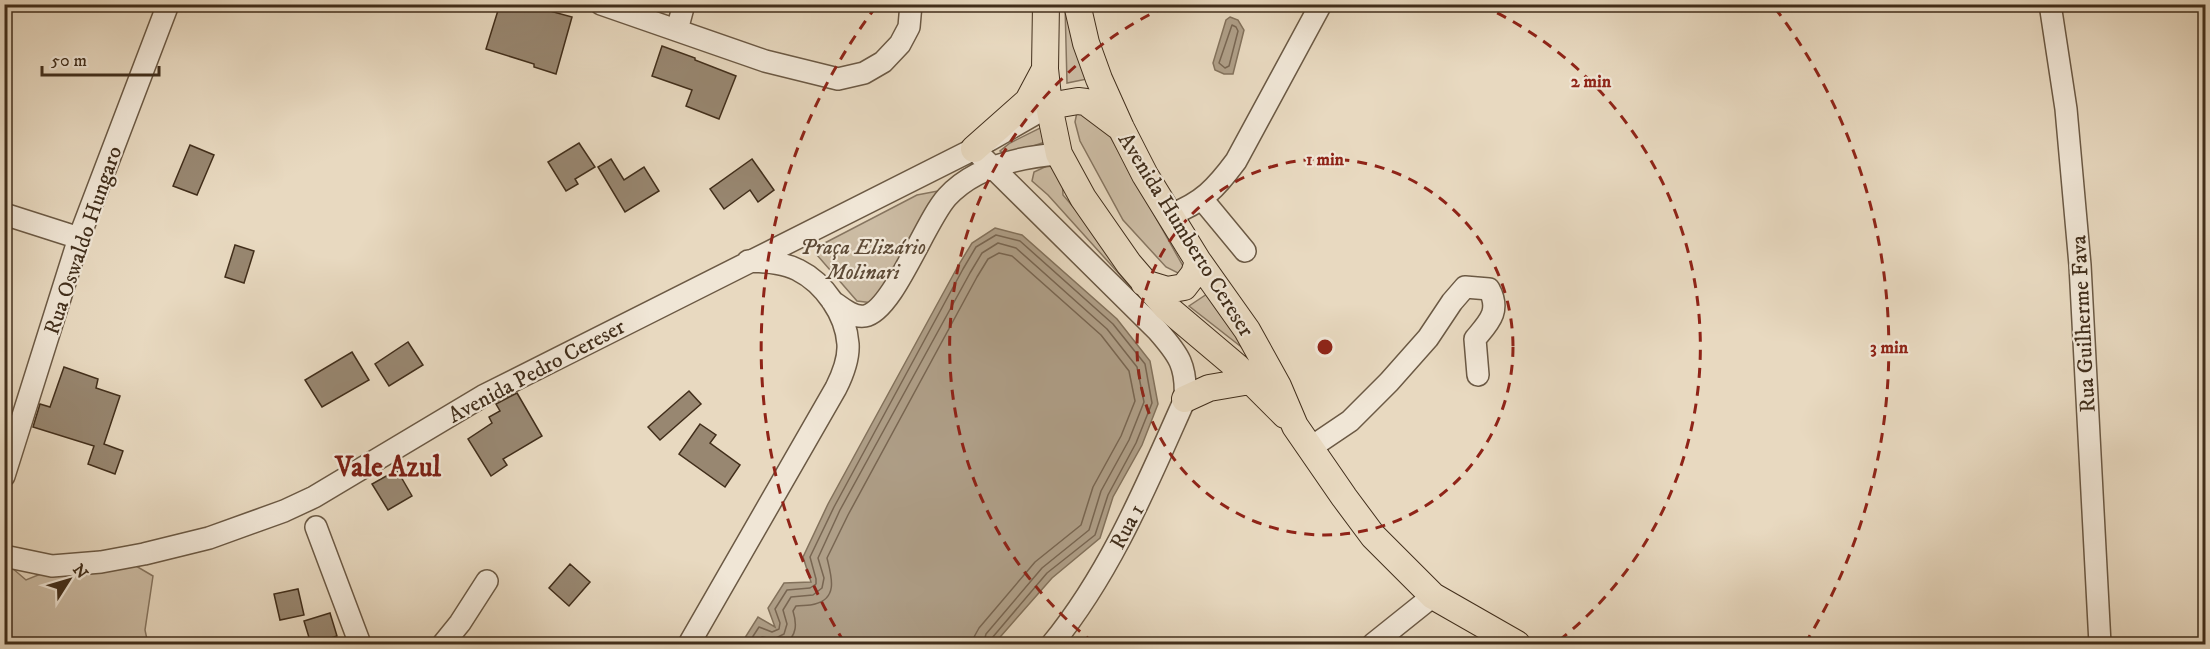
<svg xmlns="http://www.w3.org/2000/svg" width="2210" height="649" font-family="'IM FELL DW Pica',serif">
<rect width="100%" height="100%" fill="#e8d9c0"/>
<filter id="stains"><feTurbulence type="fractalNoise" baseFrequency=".00333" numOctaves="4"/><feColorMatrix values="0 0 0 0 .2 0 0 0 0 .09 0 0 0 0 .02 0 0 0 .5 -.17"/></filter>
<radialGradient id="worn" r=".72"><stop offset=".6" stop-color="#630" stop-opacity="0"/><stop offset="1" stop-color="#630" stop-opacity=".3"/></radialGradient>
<!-- green -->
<path fill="#ccbca4" stroke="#867560" stroke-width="1.5" d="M1065,5L1092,78L1067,83Z
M1077,112L1097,113L1183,266L1180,274L1166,267L1123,220L1080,141L1075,122Z
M1048,124L1051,140L1006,155L1000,151L1010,143Z
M1049,165L1062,174L1063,195L1145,291L1140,297L1048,195L1032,181L1034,172Z
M943,190L873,303L857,301L817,255V247L917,195Z
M1213,290L1267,367L1189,306Z
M4,561L26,580L53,569L131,563L153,576L145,630L148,644H5Z"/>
<!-- water -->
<path fill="#af9f88" stroke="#83725c" stroke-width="1.5" d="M1230,17L1238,20L1244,30L1233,74H1224L1215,70L1213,63L1226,20Z
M995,228L1022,235L1117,319L1150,361L1158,404L1142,445L1113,497L1100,538L1052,578L994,644H741L758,617L775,627L768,608L784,583L811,582L803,557L828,504L958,266L972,243Z"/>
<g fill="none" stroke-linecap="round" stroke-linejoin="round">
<!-- shore -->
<path stroke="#786652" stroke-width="1.5" d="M1232,25L1236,27L1238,31L1229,66L1225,68L1219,63Z
M748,644L759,627L772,632L779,629L780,623L775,609L787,590L810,588L816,584V579L810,557L834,507L963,269L976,247L996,235L1020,241L1113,324L1145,364L1152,403L1136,443L1108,495L1095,535L1047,573L992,638L990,644
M757,644L762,637L774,639L784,634L787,624L783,610L791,597L813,595L822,588L824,578L818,558L840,510L970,273L982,253L998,243L1016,248L1107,329L1137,367L1144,402L1129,440L1101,491L1089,530L1042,568L986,634L983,644
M785,644C797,635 797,624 793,611L796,606C802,605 809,606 815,604C839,598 831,575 827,558L848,515L977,277L988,259L999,253L1012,256L1101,335L1129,371L1135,401L1121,436L1093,487L1081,525L1035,562L979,628L974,637V644"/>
</g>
<!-- building -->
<path fill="#988771" stroke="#412e1b" stroke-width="1.5" d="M500,4H535V7L572,17L556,74L534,67V64L486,49Z
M662,46L695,58V60L736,76L719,119L686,106L692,90L652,76Z
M579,143L595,167L575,179L578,184L566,191L548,162Z
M190,145L214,155L197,195L173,186Z
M611,159L624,180L644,167L659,191L625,212L598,167Z
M752,159L774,190L758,202L750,190L724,209L710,189Z
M235,245L254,251L244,283L225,277Z
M408,342L423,365L389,386L375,364Z
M352,352L369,380L322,407L305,380Z
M64,367L98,379L96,388L120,396L104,444L123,451L115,474L88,464L94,446L33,427L40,404L50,407Z
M689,391L701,404L660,440L648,427Z
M517,393L542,436L503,459L507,465L491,476L468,439L492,423L489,417L500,411L496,404Z
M700,424L716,435L710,443L740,465L725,487L679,454Z
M397,470L412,496L388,510L372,484Z
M570,564L590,582L569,606L549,588Z
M298,589L304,615L280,620L274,594Z
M330,613L337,636L311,644L304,621Z"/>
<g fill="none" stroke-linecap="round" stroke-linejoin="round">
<defs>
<path id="minor" d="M601,4L765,61L838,79L864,73L883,62L900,44L909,27L911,4
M2050,4L2066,109L2080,265L2100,644
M677,30L684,4
M974,149L1158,331C1179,355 1187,366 1185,399C1147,484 1111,572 1052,644
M1202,199L1245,251
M4,214L79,238
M1170,215C1202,203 1216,188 1236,161L1321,4
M832,301C842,308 853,318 865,316C893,311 925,221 947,197C974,167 1020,157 1059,154
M1310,448L1350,421L1389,382L1428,338L1452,302L1465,287L1489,289C1501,311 1489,322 1475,339L1478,375
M4,476L79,238L167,7
M316,527L360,644
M4,556L52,566L101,562L144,554L209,538L284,511L314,497L483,396L974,149L1049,106
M443,644L460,623L487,581
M689,644L836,388C843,374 849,359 848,344C846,314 824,283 798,270C783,262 765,262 748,261
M1373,644L1433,596"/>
<path id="major" d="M1046,4L1045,69L1049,106L1059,154L1083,198L1129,264L1166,307L1237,367L1285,415
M1077,4L1086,43L1099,79L1121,128L1145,175L1198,261L1247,330L1278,386L1295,426L1344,497L1373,536L1433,596L1517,644
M1049,106L1078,101L1086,102L1118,126
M974,149L1028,101L1045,69
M1144,283L1167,290L1184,287L1194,274L1198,261
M1185,399L1209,388L1250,381"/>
</defs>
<!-- minor casing -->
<use href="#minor" stroke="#6b5944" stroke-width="24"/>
<!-- major casing -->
<use href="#major" stroke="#412e1b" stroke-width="28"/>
<!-- minor -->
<use href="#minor" stroke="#f0e6d6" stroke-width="21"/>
<!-- major -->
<use href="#major" stroke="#e8d9c0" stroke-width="26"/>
</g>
<!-- distance rings -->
<g fill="none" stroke="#8f2418" stroke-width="3" stroke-dasharray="10 8">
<circle cx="1325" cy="347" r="188"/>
<path d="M1094 643A376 376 0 0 1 1169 5M1481 5A376 376 0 0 1 1556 643"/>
<path d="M844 642A564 564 0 0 1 875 8M1775 8A564 564 0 0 1 1806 642"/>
</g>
<g text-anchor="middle" stroke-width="4.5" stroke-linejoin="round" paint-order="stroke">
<!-- street labels -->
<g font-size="22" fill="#412e1b" stroke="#f0e6d6">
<text transform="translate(1187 234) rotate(58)" y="8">Avenida Humberto Cereser</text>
<text transform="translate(82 240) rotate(-71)" y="8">Rua Oswaldo Hungaro</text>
<text transform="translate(2082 324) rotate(-93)" y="8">Rua Guilherme Fava</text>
<text transform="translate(536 370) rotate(-28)" y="8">Avenida Pedro Cereser</text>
<text transform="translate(1126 526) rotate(-62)" y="8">Rua 1</text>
</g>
<!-- park labels -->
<g font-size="22" font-style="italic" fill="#5d4a36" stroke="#f0e6d6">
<text x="863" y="254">Praça Elizário<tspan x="863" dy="25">Molinari</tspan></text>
</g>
<!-- district labels -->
<g font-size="28" font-weight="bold" fill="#7a1f14" stroke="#f0e6d6">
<text x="388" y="476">Vale Azul</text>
</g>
</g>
<circle cx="1325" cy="347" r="9" fill="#8f2418" stroke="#f0e6d6" stroke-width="3"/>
<g font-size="18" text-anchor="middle" font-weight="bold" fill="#8f2418" stroke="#f0e6d6" stroke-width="4.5" stroke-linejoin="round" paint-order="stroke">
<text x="1591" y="87">2 min</text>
<text x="1325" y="165">1 min</text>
<text x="1889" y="353">3 min</text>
</g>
<!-- margin -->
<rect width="2210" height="649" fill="none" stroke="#e8d9c0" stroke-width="24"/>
<rect x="6" y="6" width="2198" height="637" fill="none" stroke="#412e1b" stroke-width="3"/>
<rect x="12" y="12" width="2186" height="625" fill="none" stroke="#412e1b" stroke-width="1.5"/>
<!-- north arrow -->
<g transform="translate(69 580) rotate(53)" stroke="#f0e6d6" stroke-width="4.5" paint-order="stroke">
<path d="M0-4.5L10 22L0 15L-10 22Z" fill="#412e1b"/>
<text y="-9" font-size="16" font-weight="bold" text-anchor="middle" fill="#412e1b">N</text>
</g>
<!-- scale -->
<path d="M42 66v9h117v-9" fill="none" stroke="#412e1b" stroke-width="3"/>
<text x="51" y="66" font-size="18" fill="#412e1b" stroke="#f0e6d6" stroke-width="4.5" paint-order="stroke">50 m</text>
<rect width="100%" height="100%" filter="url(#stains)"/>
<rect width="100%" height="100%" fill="url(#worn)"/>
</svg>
